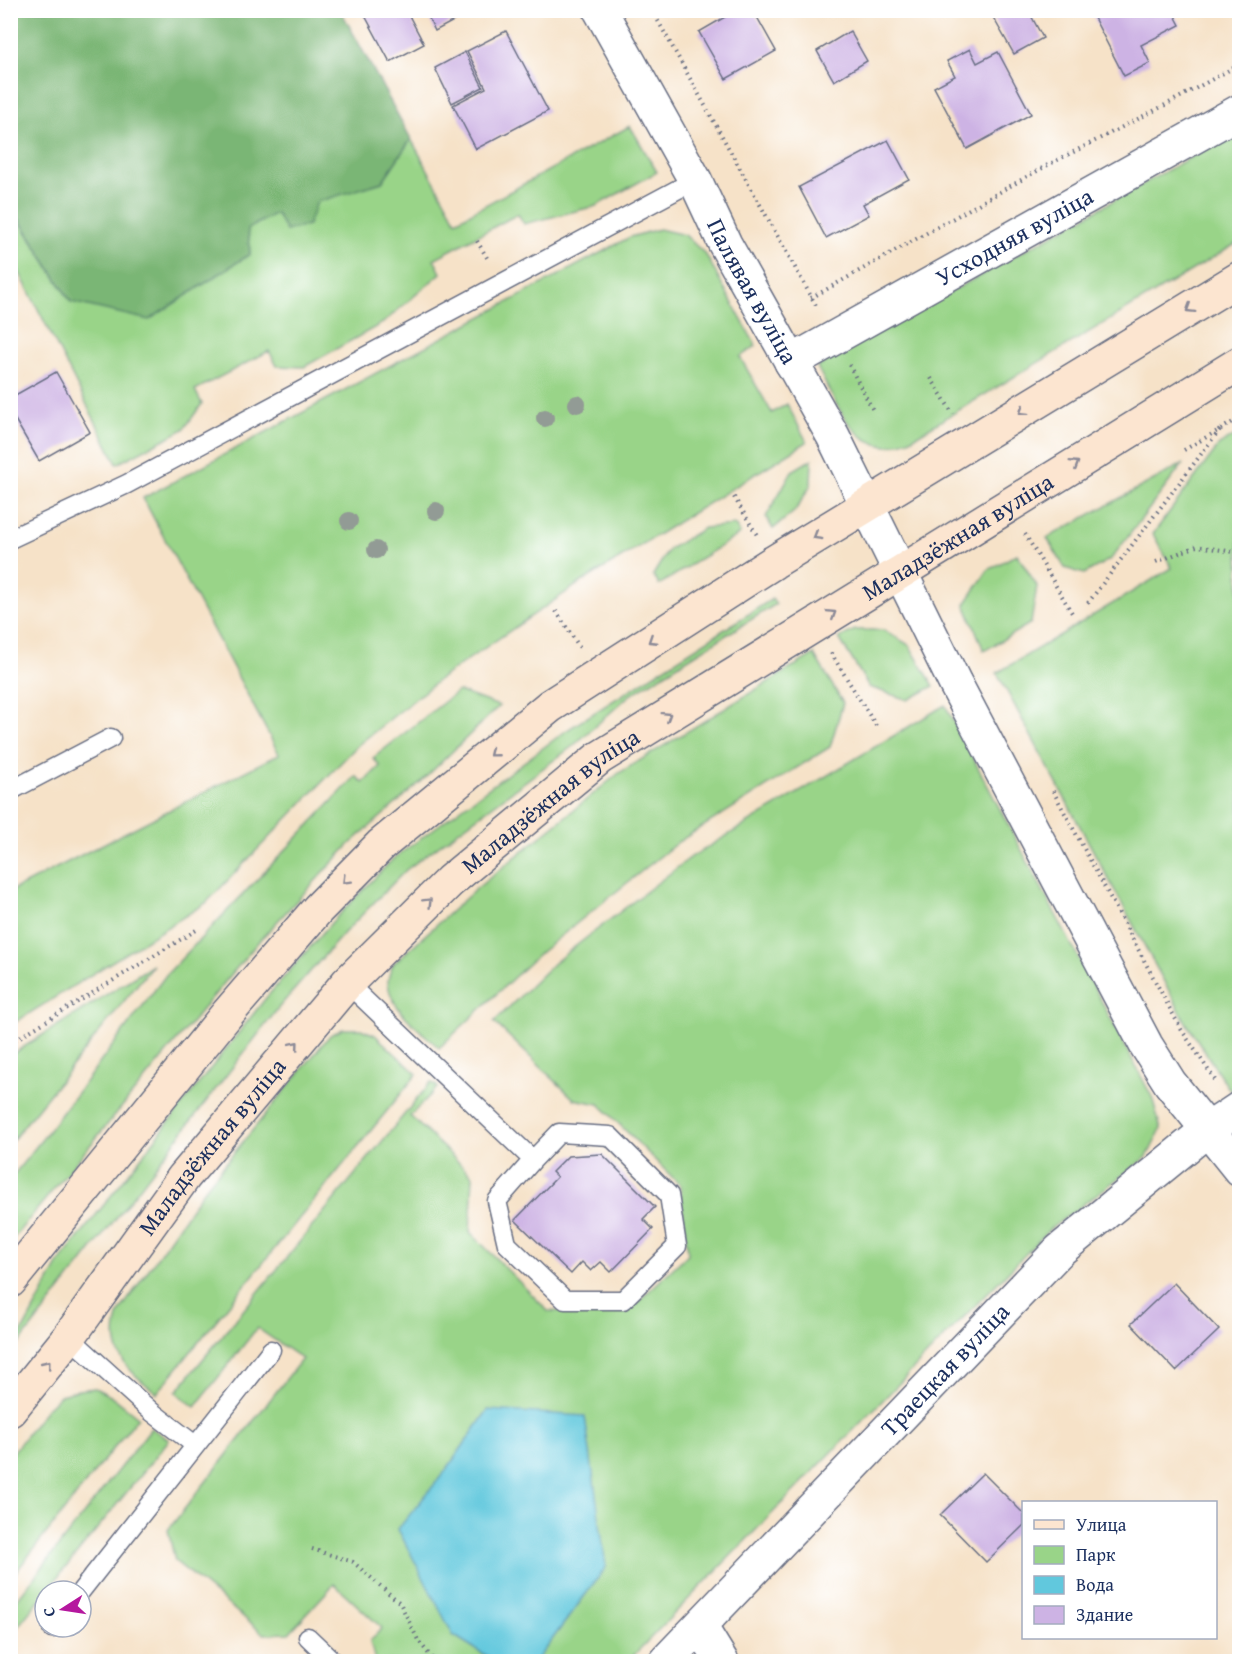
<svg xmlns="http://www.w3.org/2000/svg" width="1250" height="1672" font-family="'Gentium Book Plus',serif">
<rect width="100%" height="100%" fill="#fff"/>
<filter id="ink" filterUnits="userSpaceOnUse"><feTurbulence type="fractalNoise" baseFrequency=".0167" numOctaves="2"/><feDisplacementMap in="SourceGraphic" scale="12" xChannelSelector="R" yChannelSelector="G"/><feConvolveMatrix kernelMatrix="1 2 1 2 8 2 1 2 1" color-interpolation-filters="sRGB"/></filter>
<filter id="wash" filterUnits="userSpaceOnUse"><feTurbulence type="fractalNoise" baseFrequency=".008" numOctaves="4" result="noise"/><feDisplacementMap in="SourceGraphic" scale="24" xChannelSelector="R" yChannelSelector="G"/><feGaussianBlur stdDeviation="1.35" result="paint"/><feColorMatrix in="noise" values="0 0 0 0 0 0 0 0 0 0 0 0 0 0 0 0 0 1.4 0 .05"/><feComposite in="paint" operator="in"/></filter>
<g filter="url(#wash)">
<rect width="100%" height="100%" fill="#f6e2c8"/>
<!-- green -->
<path fill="#99d488" stroke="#5a8273" stroke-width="1.5" d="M630,126L657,172L596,206L524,224L518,214L434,259L441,273L383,323L304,367L277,366L269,351L195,390L202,404L184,429L117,464L11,256L10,206L71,302L250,254L248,229L276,212L382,182L411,139L456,221Z
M1239,130V242L909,440C901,442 893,446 886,446C848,442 833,396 817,367Z
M659,229L685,235L706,255L756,346L740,357L772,413L787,404L807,442L577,585L441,678L358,745L206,903L11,1025V891L279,754L143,498L630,237Z
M1239,433L1240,1086L1231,1092L1187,1024L997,673L1172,568L1153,534L1219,445Z
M812,459L811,485L795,511L773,529L766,517L792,471Z
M1183,464L1111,559L1084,574L1065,568L1047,538Z
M735,525L740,534L659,585L653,575L669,549L704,528Z
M1017,554L1037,586L1031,623L984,651L965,604L988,570Z
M772,599L776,604L630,695L573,746L406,870L345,932L280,1006L11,1354V1346L23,1330L60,1261L265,999L332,922L393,859L567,730Z
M855,630H884L909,645L934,686L908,700L869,687L839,638Z
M814,654L843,703L830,747L678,842L541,952L439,1048C422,1031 389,1009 388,982C388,976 391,970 393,964L476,889L619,773Z
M458,691L499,706L423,780L350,844L259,941L11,1241V1178L43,1138L166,975L356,776L363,783L380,766L373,758Z
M945,705L1152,1097L1161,1129L1147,1157L1050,1229L628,1661H536L606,1567L488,1410L447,1469L453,1635L495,1661H375L370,1641L382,1628L334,1584L289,1633L264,1634L175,1561L168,1530L302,1359L257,1328L195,1407L176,1392L431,1082L438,1087L410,1116L473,1176L470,1232L548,1311L627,1312L688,1254L680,1185L599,1104L574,1099L494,1022L555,962L691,857Z
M153,965L11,1142V1055Z
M343,1029H361L375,1035L417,1074L157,1393C127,1371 105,1350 120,1311L203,1191L330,1035Z
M95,1388L114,1398L138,1417L11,1578V1455L47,1408L61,1395L78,1390Z
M151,1428L169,1440L11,1635V1607Z"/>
<!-- forest -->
<path fill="#7ab674" stroke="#4a7269" stroke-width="1.5" d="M11,10L341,11L411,139L382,182L317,202L308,225L286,231L276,213L248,229L250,254L149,320L71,302L11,206Z"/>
<!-- water -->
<path fill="#61c8dd" stroke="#3e7c9e" stroke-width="1.5" d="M488,1410L585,1416L606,1567L536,1661H495L453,1635L398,1529L447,1469Z"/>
<g id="blocks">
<!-- building -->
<path fill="#cdb3e4" d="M362,10H406L424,44L390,62Z
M425,10H474L435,31Z
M737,10H753L776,51L726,79L699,32Z
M992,10H1028L1043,38L1014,54L990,12Z
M1090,10H1172L1180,25L1141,45L1150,63L1124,76Z
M506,31L548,111L476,149L453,105L486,88L467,51Z
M850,31L867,61L834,81L817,51Z
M970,49L977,63L998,52L1031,114L967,149L934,87L955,76L947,61Z
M465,52L483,87L452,103L435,68Z
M888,140L909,179L863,204L869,215L826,238L799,187Z
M56,372L90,432L39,461L10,411V398Z
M602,1154L655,1207L643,1219L653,1229L611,1272L601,1262L591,1271L582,1262L571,1274L515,1220L557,1177L552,1172L568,1156Z
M1174,1283L1219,1330L1176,1371L1131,1324Z
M983,1473L1024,1514V1525L986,1562L940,1515Z"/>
</g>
</g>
<g filter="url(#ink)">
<use href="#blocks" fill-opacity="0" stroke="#686e83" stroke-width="1.5"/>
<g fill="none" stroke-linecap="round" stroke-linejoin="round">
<defs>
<path id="lane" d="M10,539L127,484L695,180
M10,791L111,738
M347,983L533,1160L497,1201L507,1244L565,1300H623L677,1246L669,1195L610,1136L559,1133L533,1160
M69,1337L152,1412L195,1445
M81,1591L271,1350
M52,1628L53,1627
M308,1637L334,1662"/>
<g id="street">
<path id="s1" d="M600,10L695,180L725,244L833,436L955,683L1146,1045L1170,1083L1240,1170"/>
<path id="s2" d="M791,362L1240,111"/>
<path d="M700,1626L722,1662"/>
<path id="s3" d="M665,1662L1060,1250L1207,1130L1240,1108"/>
</g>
<g id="secondary">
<path d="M10,1281L228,1013L318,909L381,845L550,706L774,562L1240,278"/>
<path id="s4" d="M10,1410L69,1337L184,1177L347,983L450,881L599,758L1240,363"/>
</g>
</defs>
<!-- lane casing -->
<use href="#lane" stroke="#686e83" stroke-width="21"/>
<!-- street casing -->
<use href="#street" stroke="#686e83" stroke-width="36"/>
<!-- secondary casing -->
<use href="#secondary" stroke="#686e83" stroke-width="36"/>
<!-- path -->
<path stroke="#686e83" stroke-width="4" stroke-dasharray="1.5 4.5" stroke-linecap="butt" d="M652,10L818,309
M477,241L489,261
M811,298L1046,166L1171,102L1240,64
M849,365L874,412
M931,378L953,414
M1184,450L1240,418
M734,497L757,535
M1025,534L1072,613
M1156,562L1197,546L1240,553
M1088,603L1221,428
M556,611L580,648
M831,653L878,729
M1053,791L1181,1029L1217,1083
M10,1043L198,929
M312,1549L353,1562L400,1603L418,1640L435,1662"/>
<!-- lane -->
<use href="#lane" stroke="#fff" stroke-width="18"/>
<!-- street -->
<use href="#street" stroke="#fff" stroke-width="33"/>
<!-- secondary -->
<use href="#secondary" stroke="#fce5d0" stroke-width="33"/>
</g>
<!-- trees -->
<g fill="#929b95">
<circle cx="577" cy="404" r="9"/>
<circle cx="545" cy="418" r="9"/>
<circle cx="436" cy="511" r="9"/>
<circle cx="349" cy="521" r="9"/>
<circle cx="376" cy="550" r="9"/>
</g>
<!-- one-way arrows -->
<defs><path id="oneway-chevron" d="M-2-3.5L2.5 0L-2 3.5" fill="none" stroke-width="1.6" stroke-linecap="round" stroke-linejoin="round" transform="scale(1.5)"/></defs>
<g stroke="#8c8a97">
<use href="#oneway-chevron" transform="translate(1190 309) rotate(148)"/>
<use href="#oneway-chevron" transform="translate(1023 411) rotate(148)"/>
<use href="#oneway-chevron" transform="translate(1075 464) rotate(-32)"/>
<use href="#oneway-chevron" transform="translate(817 536) rotate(149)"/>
<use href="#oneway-chevron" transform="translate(832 614) rotate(-32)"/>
<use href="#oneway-chevron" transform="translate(652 640) rotate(147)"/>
<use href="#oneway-chevron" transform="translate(667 716) rotate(-32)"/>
<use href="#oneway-chevron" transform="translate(493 753) rotate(141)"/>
<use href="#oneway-chevron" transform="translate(346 880) rotate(135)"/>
<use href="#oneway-chevron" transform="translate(428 902) rotate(-45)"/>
<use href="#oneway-chevron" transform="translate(295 1045) rotate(-50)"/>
<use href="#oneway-chevron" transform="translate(47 1364) rotate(-51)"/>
</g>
</g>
<g text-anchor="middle" stroke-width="4.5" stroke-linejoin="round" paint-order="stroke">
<!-- street labels -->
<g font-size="24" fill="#1b2f5e" stroke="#fff">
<text dy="8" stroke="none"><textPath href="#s2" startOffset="256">Усходняя вуліца</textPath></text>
<text dy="8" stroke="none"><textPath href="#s1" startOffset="320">Палявая вуліца</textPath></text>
<text dy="8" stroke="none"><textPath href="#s4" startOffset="1304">Маладзёжная вуліца</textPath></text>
<text dy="8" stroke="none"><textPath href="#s4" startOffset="818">Маладзёжная вуліца</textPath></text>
<text dy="8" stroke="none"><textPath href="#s4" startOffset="332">Маладзёжная вуліца</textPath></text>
<text dy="8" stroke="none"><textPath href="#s3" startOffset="405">Траецкая вуліца</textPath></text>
</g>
</g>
<!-- margin -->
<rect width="1250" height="1672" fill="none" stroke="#fff" stroke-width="36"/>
<!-- legend -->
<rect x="1022" y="1501" width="195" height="138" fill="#ffffff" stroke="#a4acbf" stroke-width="1.5"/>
<rect x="1034" y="1520" width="30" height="9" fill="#fce5d0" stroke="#a4acbf" stroke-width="1.5"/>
<text x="1076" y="1531" font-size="18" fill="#1b2f5e">Улица</text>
<rect x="1034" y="1546" width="30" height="18" fill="#99d488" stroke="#a4acbf" stroke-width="1.5"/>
<text x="1076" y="1561" font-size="18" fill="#1b2f5e">Парк</text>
<rect x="1034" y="1576" width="30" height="18" fill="#61c8dd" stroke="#a4acbf" stroke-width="1.5"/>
<text x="1076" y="1591" font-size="18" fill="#1b2f5e">Вода</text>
<rect x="1034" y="1606" width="30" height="18" fill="#cdb3e4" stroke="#a4acbf" stroke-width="1.5"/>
<text x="1076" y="1621" font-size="18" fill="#1b2f5e">Здание</text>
<!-- north arrow -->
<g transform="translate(63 1609) rotate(258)"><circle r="28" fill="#ffffff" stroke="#a4acbf" stroke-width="1.5"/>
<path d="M0-4.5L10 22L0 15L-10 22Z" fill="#b5179e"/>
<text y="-9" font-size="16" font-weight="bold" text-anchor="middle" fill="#1b2f5e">С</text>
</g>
</svg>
